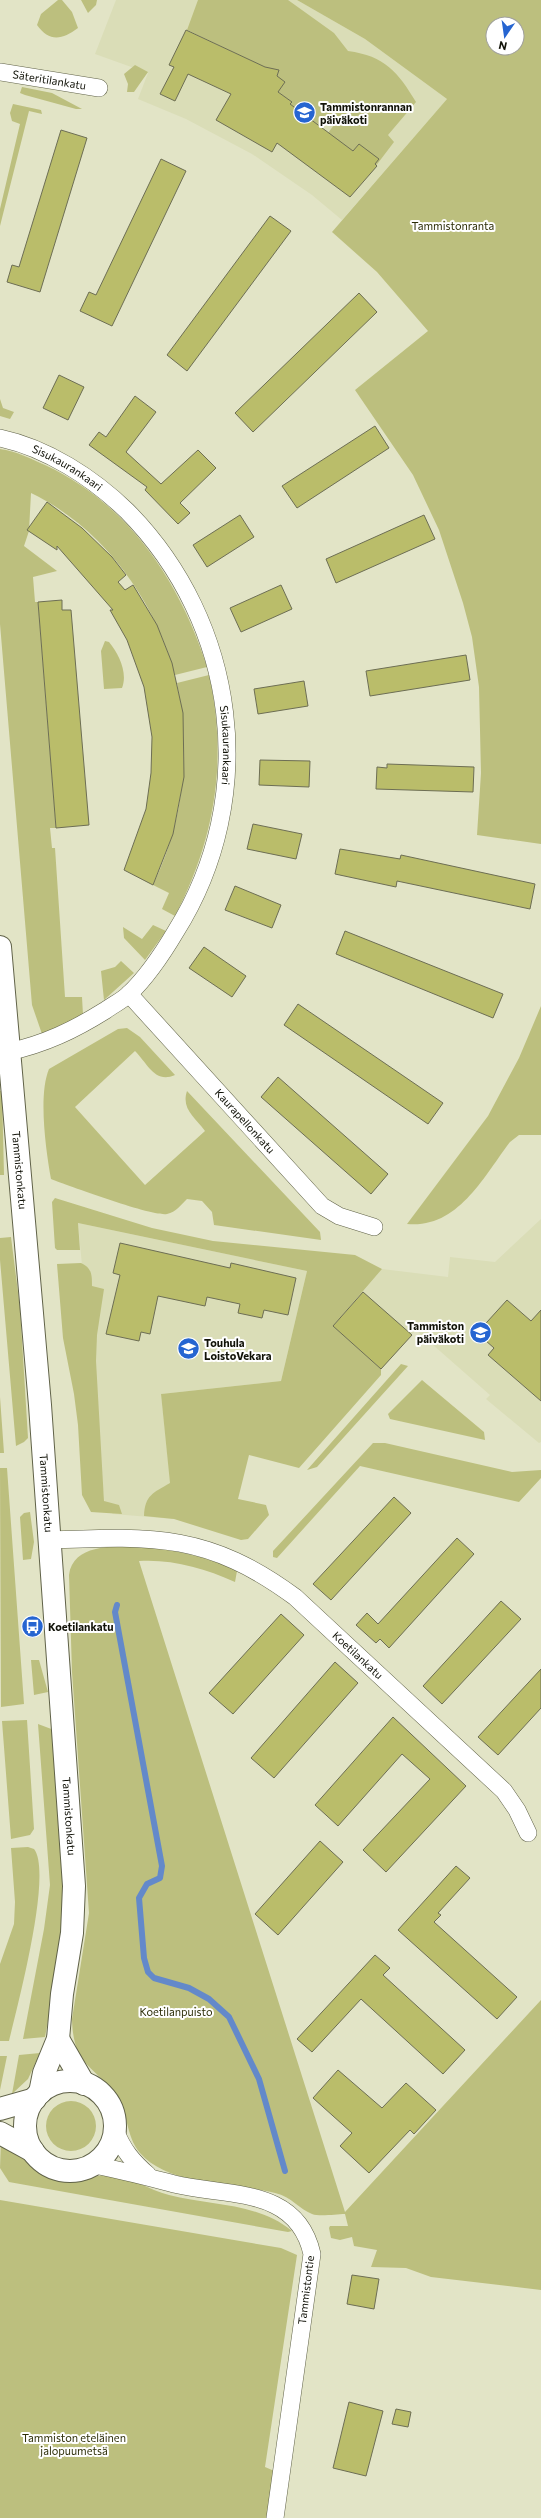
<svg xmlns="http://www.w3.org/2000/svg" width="541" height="2518" font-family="Commissioner,sans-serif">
<rect width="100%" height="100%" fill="#e2e4c6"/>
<!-- built -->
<path fill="#daddb7" d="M116,0H297L365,39L447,99L342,220L312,195L252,154L186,119L138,99L148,73L95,54Z
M541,1219V1442L539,1443L486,1399L490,1395L416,1330L381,1369L333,1327L382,1269L448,1277L450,1257L495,1262Z
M78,1223L307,1271L281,1381L161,1394L174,1519L113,1514L105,1509Z"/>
<!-- green -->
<path fill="#bcbf7e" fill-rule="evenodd" d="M58,0H62L72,12L78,28C62,40 49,42 37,25L41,14Z
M81,0H97L96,5L88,13Z
M198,0H288L334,33L348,51C385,56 398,72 416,102L388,135L394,142L375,167L368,151L359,144L353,151L328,133L334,125L326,120L321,127L290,104L292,102L278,92L277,76L279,70L277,73L187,30Z
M297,0H541V844L477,835L481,773L479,687L472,637L463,603L439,530L413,475L355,390L428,331L377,272L332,232L447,99L365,39ZM493,24H517V48H493Z
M135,65L148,72L134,92H127L128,84L124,74Z
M22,87L52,93L82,109H76L25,95L20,93Z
M13,104L41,110L42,114L29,111L0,226V209L20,124L12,121L10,113Z
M0,399L3,408L14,412L10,419L0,416Z
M0,449C16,451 31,459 45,465C129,504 180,582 207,667L175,675C155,600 102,527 31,493L29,531L24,546L57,571L33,577L35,602H38L56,828H50L52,848H55L65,997H82L83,1015L42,1034L32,1005L0,624Z
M105,641L109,642C119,654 128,673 122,688L104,689L101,651Z
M209,675C228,760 215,839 175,916L162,909L169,893L153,885C184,820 191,754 177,683Z
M153,925L166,931L145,960L124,938L123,927L142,939Z
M121,961L134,973L104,1000L101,971L115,967Z
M541,1006V1135H519L510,1142C484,1176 458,1229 407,1224L488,1116L519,1058Z
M127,1028L140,1037L175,1075C155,1084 148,1064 135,1051L75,1107L145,1185L205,1131C195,1117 181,1109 187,1091L320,1232L321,1240L214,1225L212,1212L202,1201L187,1199C181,1205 176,1212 167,1214C154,1217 69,1186 51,1179C46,1151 38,1095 49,1069L118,1029Z
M0,1091H2L4,1175H0Z
M55,1198L152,1228L213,1241L355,1255L382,1269L333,1326L381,1369V1375L299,1468L249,1455L238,1499L266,1505L269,1515L248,1539L241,1540L174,1519L144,1516C145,1495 153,1493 170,1483L161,1394L281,1381L307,1271L78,1223L80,1250H57L55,1248L52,1202Z
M11,1237L20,1308L28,1438L24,1442L16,1446L0,1260V1238Z
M81,1263C92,1268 92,1275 92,1286L104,1289L97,1335L96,1361L104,1501L119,1505L122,1514L91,1512L82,1495L78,1425L74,1394L63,1338L57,1264Z
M401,1364L408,1366L317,1467L307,1470Z
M422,1380L484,1432L485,1440L390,1419L388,1414Z
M0,1397L4,1453H0Z
M373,1443H385L512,1472L541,1470V1478L519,1502L360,1466L277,1558L273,1557V1551Z
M0,1468H7L24,1704L1,1707Z
M30,1512L34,1542L31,1559L23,1560L20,1517L24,1513Z
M136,1545C171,1550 205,1555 237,1571L235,1582C204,1568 172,1559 139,1561L345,2212L541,2000V2290L431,2277L406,2268L371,2267L377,2250L354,2246L352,2237L340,2240L331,2238L329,2228L330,2226H348L345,2214C336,2214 320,2217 312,2214C299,2209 292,2197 275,2193C234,2182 170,2187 140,2153C125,2135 129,2112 116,2095C92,2064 73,2065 72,2019L89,1913L72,1672L69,1575C73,1544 112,1547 136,1545Z
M31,1660H39L48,1692L34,1695Z
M27,1720L34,1829L30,1835L11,1839L2,1721Z
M38,1724L54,1730L66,1875L59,1961L45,2037L23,2039L44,1929L50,1885Z
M28,1847L34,1849C53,1873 17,2007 9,2041H0V1964L14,1924L15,1902L11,1848Z
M40,2053L28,2079L12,2094L19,2055Z
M0,2056H7L0,2090Z
M46 2126a25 25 0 1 1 50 0a25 25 0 1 1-50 0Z
M1,2140C18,2153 35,2172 55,2179C74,2185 90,2175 109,2175C130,2176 149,2190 169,2195C211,2206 257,2202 292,2231L288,2232L9,2182L0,2168Z
M0,2200L281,2248L297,2255L265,2467L286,2476L281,2518H0Z"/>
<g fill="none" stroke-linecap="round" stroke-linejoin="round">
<!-- stream -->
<path stroke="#6389ca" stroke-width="6" d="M117,1605L115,1612L162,1866L160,1878L147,1884L139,1898L144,1958L148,1972L154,1978L189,1988L209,1999L229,2017L259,2079L285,2171"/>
</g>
<!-- building -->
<path fill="#babd6a" stroke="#6d6e54" d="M186,30L265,67L279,70L277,76L285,82L278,92L292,102L290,104L353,151L359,144L379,159L375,164L377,166L350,197L277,143L272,152L216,120L231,94L188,74L175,101L160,94L174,67L169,65Z
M61,130L87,138L40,292L7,282L12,265L19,267Z
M161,159L186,171L112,326L80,311L89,292L96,295Z
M270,216L291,231L187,371L167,355Z
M359,293L377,312L253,432L235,413Z
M59,375L84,387L68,420L43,408Z
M135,396L156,412L126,452L161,484L198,450L216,468L180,503L190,513L178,524L145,490L147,487L89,445L99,432L106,437Z
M375,426L389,448L297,508L282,486Z
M47,502L82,528L112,557L126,575L118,582L125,590L133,585L157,625L172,663L183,713L184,777L173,834L153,885L124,870L146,809L151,773L152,737L144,687L127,640L110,610H113L57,546V550L27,530Z
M240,515L254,537L207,567L193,545Z
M424,515L435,539L336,583L326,559Z
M281,585L292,609L241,632L230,608Z
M62,600V610H71L89,825L56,828L38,602Z
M466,655L470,680L370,696L366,671Z
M304,681L308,706L258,714L254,689Z
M260,760L310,761L309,787L259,785Z
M387,764L474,767L473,792L376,789L377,767L387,768Z
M253,824L302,834L296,859L247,849Z
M340,849L400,859L401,855L535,884L530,909L397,881L396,887L335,874Z
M235,886L281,905L272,928L225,910Z
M345,931L503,994L493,1018L336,954Z
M204,947L246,976L232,997L189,968Z
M298,1004L443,1103L428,1124L284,1025Z
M278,1077L388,1174L371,1194L261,1097Z
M120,1243L230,1268L231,1263L296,1278L288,1315L264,1310L262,1318L238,1313L240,1304L207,1297L205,1306L158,1296L150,1334L141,1332L139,1341L106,1334L120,1275L113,1273Z
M363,1292L412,1335L381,1369L333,1326Z
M507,1300L531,1321L541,1310V1401L488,1355L494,1348L477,1333Z
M394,1497L411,1513L331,1600L313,1584Z
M457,1538L474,1554L389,1648L380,1639L376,1643L356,1625L367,1613L378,1624Z
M501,1601L521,1619L442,1704L423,1686Z
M281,1614L304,1635L233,1714L209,1693Z
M335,1662L358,1683L274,1778L251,1758Z
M541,1669V1708L498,1755L478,1737Z
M393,1717L466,1786L386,1872L363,1850L430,1779L402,1754L338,1826L315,1805Z
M320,1841L343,1862L278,1935L255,1914Z
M456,1866L470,1878L438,1913L441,1915L434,1922L517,1997L497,2019L398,1930Z
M375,1955L390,1968L383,1975L465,2050L443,2074L361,1999L312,2052L297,2039Z
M338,2070L382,2108L406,2083L436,2110L414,2134L410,2130L369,2173L340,2146L352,2133L313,2098Z
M352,2275L379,2279L374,2309L347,2304Z
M349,2402L383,2411L366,2476L333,2468Z
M396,2409L411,2412L408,2427L392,2424Z"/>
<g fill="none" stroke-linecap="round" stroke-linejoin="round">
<defs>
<g id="street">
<path id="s1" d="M0,72L99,88"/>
<path id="s2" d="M0,438C47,448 93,478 127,511C238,623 260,797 176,931C163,953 148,976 129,994C123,1000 113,1005 106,1010C74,1030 45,1044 8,1052"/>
<path id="s3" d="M129,994L322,1206L339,1216L374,1227"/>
<path id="s4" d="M51,1540C153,1536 208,1533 295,1597L504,1791L517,1810L528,1833"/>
<path d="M115,2130C123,2150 132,2161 148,2175"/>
<path d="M94,2165C121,2170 147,2177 174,2184C227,2197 297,2186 312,2254L275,2518"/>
</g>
<g id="secondary">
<path id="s5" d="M0,947L40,1405L74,1886L72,1933L62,1994L58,2039L44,2073L40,2093"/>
<path d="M58,2039L84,2084"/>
<circle cx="70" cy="2126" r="45"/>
<path d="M0,2109L35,2099"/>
<path d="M0,2133L33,2151"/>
</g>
</defs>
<!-- street casing -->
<use href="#street" stroke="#606248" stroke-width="18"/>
<!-- secondary casing -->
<use href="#secondary" stroke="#606248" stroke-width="24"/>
<!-- street -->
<use href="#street" stroke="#fff" stroke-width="17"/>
<!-- secondary -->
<use href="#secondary" stroke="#fff" stroke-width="22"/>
</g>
<!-- icons -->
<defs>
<symbol id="school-disc" viewBox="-11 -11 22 22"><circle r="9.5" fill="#2665d1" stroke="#fff"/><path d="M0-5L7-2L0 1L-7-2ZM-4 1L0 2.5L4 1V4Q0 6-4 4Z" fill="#fff"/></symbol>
<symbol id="bus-disc" viewBox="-11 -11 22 22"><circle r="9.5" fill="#2665d1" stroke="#fff"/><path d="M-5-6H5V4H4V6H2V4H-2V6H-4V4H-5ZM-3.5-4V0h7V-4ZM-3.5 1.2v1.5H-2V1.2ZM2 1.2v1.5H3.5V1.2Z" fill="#fff"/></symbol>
</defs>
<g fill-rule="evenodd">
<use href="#school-disc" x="292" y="100" width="25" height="25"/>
<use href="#school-disc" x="468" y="1320" width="25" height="25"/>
<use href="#school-disc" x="176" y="1336" width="25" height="25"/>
<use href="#bus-disc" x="20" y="1614" width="25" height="25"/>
</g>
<g text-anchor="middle" stroke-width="4" stroke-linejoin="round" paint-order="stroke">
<!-- street labels -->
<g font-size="11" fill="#111208" stroke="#fff">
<text dy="4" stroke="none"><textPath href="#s1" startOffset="50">Säteritilankatu</textPath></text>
<text dy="4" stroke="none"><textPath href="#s2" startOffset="74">Sisukaurankaari</textPath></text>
<text dy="4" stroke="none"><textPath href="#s2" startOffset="409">Sisukaurankaari</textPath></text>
<text dy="4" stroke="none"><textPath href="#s3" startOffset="172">Kaurapellonkatu</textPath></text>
<text dy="4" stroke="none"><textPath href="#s5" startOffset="224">Tammistonkatu</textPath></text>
<text dy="4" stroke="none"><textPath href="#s5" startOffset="548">Tammistonkatu</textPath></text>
<text dy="4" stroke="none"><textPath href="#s4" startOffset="343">Koetilankatu</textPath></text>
<text dy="4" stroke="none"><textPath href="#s5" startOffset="872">Tammistonkatu</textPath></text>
<text transform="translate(306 2290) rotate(-83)" y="4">Tammistontie</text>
</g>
<!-- poi labels -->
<g font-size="11" font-weight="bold" fill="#111208" stroke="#fff" text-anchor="start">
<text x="320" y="111">Tammistonrannan<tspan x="320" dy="13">päiväkoti</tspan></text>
<text x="464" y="1330" text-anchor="end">Tammiston<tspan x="464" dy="13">päiväkoti</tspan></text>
<text x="204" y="1347">Touhula<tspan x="204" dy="13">LoistoVekara</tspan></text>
<text x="48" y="1631">Koetilankatu</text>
</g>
<!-- park labels -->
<g font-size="11" fill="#2c2d07" stroke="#fff">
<text x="453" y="230">Tammistonranta</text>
<text x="176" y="2016">Koetilanpuisto</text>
<text x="74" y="2442">Tammiston eteläinen<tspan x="74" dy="13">jalopuumetsä</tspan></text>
</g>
</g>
<!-- north arrow -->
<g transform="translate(505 36) rotate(193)"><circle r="19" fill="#ffffff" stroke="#a0a09c"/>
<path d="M0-3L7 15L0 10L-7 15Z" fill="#2665d1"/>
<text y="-6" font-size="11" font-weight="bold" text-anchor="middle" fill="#111208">N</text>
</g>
</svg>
